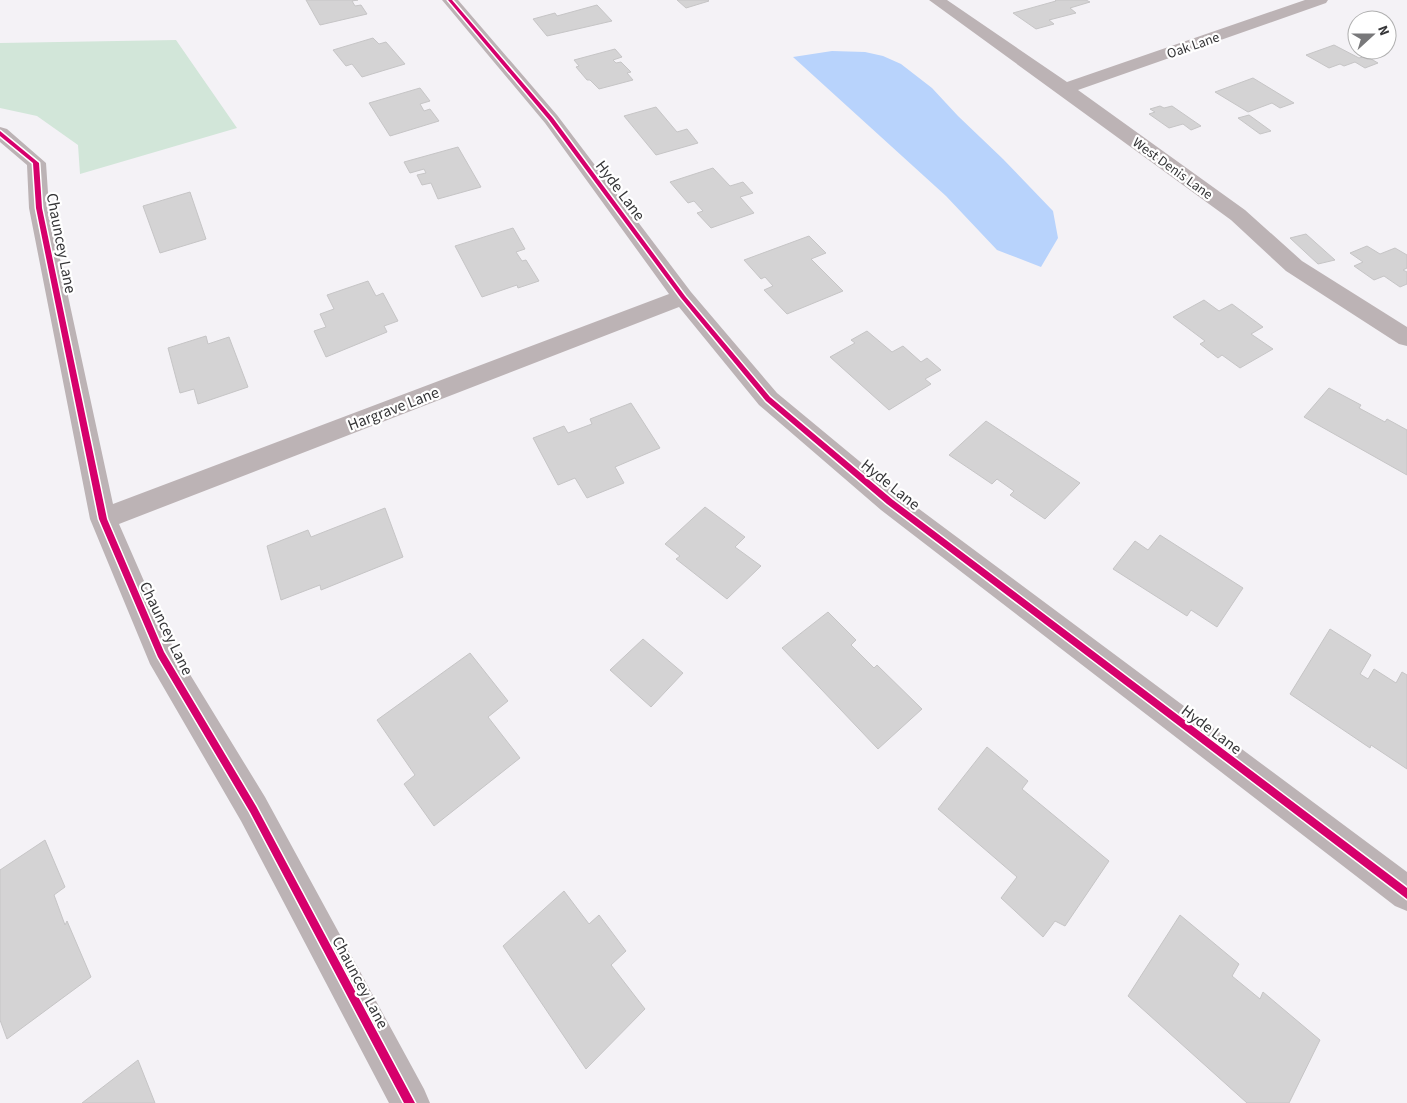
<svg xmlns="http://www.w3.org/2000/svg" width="1407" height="1103" font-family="'Source Sans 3',sans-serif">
<rect width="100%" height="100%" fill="#f4f2f6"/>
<!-- green -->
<path fill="#d2e6d9" d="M176,40L237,128L80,174L78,145L37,116L0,108V43Z"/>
<!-- water -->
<path fill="#b8d3fc" d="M832,51L865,52L883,56L901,64L932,88L958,116L1003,159L1053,211L1058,238L1041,267L997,250L946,196L793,57Z"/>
<!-- building -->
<path fill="#d4d3d4" stroke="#c6c5c6" d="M306,0H358L352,1L355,6L361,5L367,14L320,25Z
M677,0H708L709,1L686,8Z
M1055,0H1086L1090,2L1070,8L1076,13L1049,20L1054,24L1036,29L1013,13L1056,1Z
M597,5L612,21L547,36L533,19L555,13L557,16Z
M373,38L379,44L386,42L405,64L362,77L352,64L346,66L333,50Z
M1334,45L1359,58L1366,56L1378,63L1365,68L1355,62L1344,66L1340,64L1329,68L1306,55Z
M615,49L622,57L613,60L616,63L621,62L631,72L627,73L633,80L599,89L590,80H587L576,67L579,66L574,60Z
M1253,78L1294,103L1280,108L1272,103L1248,112L1215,92Z
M420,88L430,101L420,104L424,111L430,109L439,121L390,136L369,103Z
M1160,106L1164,108L1172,106L1201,126L1191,130L1183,124L1169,128L1149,114L1155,112L1150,109Z
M656,107L677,132L687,129L698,143L656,155L624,116Z
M1249,115L1271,131L1260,134L1238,118Z
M458,147L481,187L438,199L431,183L422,185L417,175L426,173L424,169L410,173L404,162Z
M713,168L730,186L743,182L753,193L740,197L754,213L711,228L697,213L703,211L694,201L688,203L670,182Z
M190,192L206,239L160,253L143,206Z
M513,228L525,249L516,252L522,261L526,260L539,281L518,288L517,285L482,297L455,246Z
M1306,234L1335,260L1318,264L1290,238Z
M809,236L826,253L811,259L843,291L787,314L764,290L773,286L765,277L761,279L744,260Z
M1367,246L1380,254L1395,248L1407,255V268L1403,270L1407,272V284L1400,287L1384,276L1374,280L1354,266L1363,262L1350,253Z
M368,281L376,296L383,293L398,321L384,326L387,332L326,357L314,331L326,327L320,314L334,309L327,295Z
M1204,300L1219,311L1232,304L1263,327L1251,334L1273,349L1240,368L1222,355L1218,358L1200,344L1205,341L1173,317Z
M867,331L892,352L903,346L921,362L927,358L941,370L925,379L931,384L889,410L830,357L855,343L851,340Z
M206,336L208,344L229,337L248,387L198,404L194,389L180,393L168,348Z
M1329,388L1361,405L1359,408L1385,422L1387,419L1407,430V475L1304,417Z
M631,403L660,448L615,467L624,483L587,498L575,478L558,485L533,438L564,426L568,433L592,424L590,419Z
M986,421L1080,483L1045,519L1010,495L1014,491L997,479L992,484L949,455Z
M705,507L745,537L735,547L761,566L727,599L676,559L680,556L665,544Z
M385,508L403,557L321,590L320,585L281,600L267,546L308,530L311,537Z
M1160,535L1243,588L1217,627L1191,610L1187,616L1113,569L1135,541L1148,550Z
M828,612L856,640L851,645L874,668L877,665L922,709L878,749L782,648Z
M1330,629L1371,655L1360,674L1368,679L1374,669L1396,683L1402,672L1407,675V769L1371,745L1370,748L1290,694Z
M643,639L683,673L651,707L610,670Z
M470,653L508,701L488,717L520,758L434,826L404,784L415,775L377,720Z
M987,747L1028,781L1022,789L1109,861L1065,926L1055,921L1043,937L1001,898L1017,877L938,809Z
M45,840L65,887L54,895L65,925L67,921L91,977L7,1039L0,1020V870Z
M564,891L589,924L599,915L626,951L611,965L645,1009L586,1069L503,946Z
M1180,915L1239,964L1232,976L1260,999L1263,992L1320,1040L1289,1103H1247L1128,996Z
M138,1060L155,1103H82Z"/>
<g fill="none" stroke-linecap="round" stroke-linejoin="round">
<!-- minor -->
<path fill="#bcb3b5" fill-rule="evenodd" d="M442,0H458L557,115L691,292L777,393L899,494L1407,872V911L1395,906L881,510L759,405L679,307L119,524L172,645L265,797L424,1089L430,1103H389L241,821L150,664L90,519L29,208L27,165L0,142V127L7,129L46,163L49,208L113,504L669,294L545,123Z
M929,0H947L1067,82L1305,0H1328L1326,3L1078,90L1245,210L1302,261L1407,327V346L1399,344L1286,271L1231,220Z"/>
<defs>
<path id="cycleway" d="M448,0H452L553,118L685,296L770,397L893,500L1407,888V899L887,504L766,401L681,298L549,120Z
M0,131L39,163L42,208L107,519L164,652L256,806L415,1103H404L250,812L158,657L99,519L36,208L33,163L0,136Z"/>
</defs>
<!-- cycleway casing -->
<use href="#cycleway" stroke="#fff" stroke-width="3"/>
<!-- cycleway -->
<use href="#cycleway" fill="#d6006c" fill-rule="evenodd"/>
</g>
<g text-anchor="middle" stroke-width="4.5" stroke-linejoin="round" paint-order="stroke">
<!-- far-street labels -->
<g font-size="14" fill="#363638" stroke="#fff">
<text transform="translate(1193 45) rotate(-19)" y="5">Oak Lane</text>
<text transform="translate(1173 168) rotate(36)" y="5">West Denis Lane</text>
</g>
<!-- street labels -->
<g font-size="16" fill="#363638" stroke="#fff">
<text transform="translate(621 190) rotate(53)" y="6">Hyde Lane</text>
<text transform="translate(62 243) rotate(79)" y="6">Chauncey Lane</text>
<text transform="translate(393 408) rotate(-21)" y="6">Hargrave Lane</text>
<text transform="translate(891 484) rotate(39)" y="6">Hyde Lane</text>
<text transform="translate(167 628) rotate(64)" y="6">Chauncey Lane</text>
<text transform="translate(1212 729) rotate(37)" y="6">Hyde Lane</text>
<text transform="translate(361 982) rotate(62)" y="6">Chauncey Lane</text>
</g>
</g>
<!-- north arrow -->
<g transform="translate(1372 35) rotate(69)"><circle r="24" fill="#ffffff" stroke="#afafaf"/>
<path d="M0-4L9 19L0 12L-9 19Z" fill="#78787a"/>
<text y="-8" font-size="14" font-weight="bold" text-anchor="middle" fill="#363638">N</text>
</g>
</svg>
